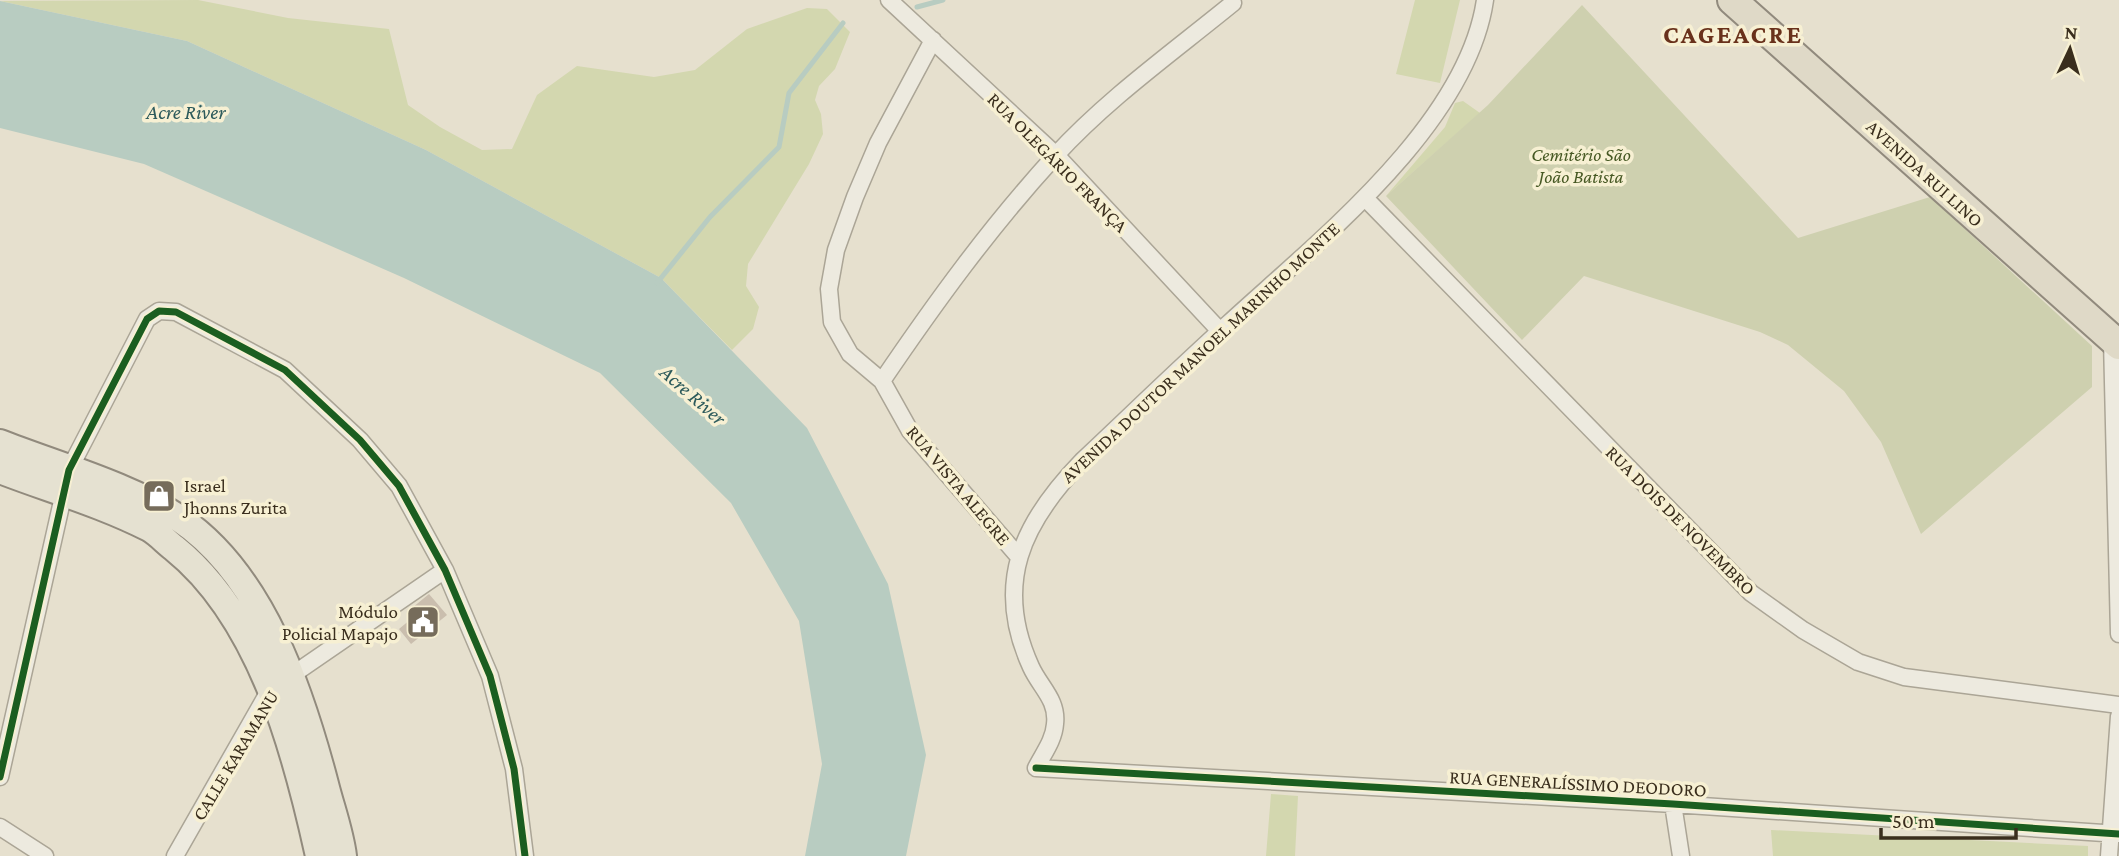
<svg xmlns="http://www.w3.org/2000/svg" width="2119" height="856" font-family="'Crimson Pro',serif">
<rect width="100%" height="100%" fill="#e6e0ce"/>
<!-- green -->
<path fill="#d3d7af" d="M198,0L288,18L389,29L408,105L440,127L482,150L512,149L537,95L577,66L654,77L695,70L747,29L807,8L827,9L850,32L835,69L819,86L815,100L821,114L823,134L809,164L748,264L746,286L759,307L753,329L732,350L661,278L426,150L187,41L0,1Z
M1415,0H1460L1440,83L1396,74Z
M1463,101L1480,113L1386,196L1445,127L1455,103Z
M1271,794L1298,796L1295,856H1266Z
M1771,830L2088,846V856H1773Z"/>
<!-- cemetery -->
<path fill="#ced0af" d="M1582,5L1798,238L1930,197L2092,346V387L1921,534L1881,442L1844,391L1788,345L1760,332L1584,276L1522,340L1386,196L1488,105Z"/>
<!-- water -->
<path fill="#b8ccc1" d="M0,1L187,41L426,150L661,278L807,428L888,584L926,755L906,856H805L822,764L799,621L731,503L600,373L404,278L144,164L0,128Z"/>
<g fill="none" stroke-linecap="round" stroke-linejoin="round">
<!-- stream -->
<path stroke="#b8ccc1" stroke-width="5" d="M917,7L943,0
M657,283L710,217L779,147L789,93L843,23"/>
</g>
<!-- building -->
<path fill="#cabeae" d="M429,594L447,615L411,644L399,629L417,614L412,608Z"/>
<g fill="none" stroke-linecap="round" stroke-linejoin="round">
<defs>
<path id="minor" d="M889,0L1056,155L1220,331
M933,40L878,143L855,197L836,250L829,289L832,322L850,354L882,381L910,431L1019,557
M1365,198L1751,593L1803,630L1858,662L1904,677L2119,705
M2112,340L2119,634
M882,381C935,303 990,227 1055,156C1107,99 1173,52 1233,3
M1036,768L1673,804L2119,834
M1036,768C1043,754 1054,740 1055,724C1058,700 1040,687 1031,667C993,584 1022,523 1082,461C1131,415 1179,368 1229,323C1317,242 1467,125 1485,0
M0,777L69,470L147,319L159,311L176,312L285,370L360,440L399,486L445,570L490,676L514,769L525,856
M1673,804L1681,856
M0,827L45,856
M175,856L269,691L445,570
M2109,856L2119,716"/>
<path id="primary" d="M0,443C56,465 131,486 180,519C263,575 301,693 325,784C331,808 340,832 343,856
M0,470C49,489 102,504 149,528C158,533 166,542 174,548C261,618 296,751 319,856"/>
<path id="trunk" d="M1732,0L2119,345"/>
</defs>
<!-- minor casing -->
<use href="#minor" stroke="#aba596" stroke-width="19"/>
<!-- primary casing -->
<use href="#primary" stroke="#918a7d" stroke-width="30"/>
<!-- trunk casing -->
<use href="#trunk" stroke="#918a7d" stroke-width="32"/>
<!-- minor -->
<use href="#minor" stroke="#edeadf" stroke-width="16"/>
<!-- primary -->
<use href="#primary" stroke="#e5e1d1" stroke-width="26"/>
<!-- trunk -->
<use href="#trunk" stroke="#dfd9c7" stroke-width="28"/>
<defs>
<path id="cycleway" d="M1036,768L1673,804L2119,834
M0,777L69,470L147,319L159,311L176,312L285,370L360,440L399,486L445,570L490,676L514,769L525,856"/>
</defs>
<!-- cycleway casing -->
<use href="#cycleway" stroke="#f7f0d3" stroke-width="11"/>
<!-- cycleway -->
<use href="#cycleway" stroke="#1b5e20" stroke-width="7"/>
</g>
<!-- icons -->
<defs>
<symbol id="shop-square" viewBox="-11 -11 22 22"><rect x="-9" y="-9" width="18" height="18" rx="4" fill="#766c5b" stroke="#f7f0d3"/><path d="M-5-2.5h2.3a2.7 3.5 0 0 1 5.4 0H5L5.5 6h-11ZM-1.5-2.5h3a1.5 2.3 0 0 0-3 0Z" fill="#fff"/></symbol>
<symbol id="civic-square" viewBox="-11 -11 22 22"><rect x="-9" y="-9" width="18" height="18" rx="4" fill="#766c5b" stroke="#f7f0d3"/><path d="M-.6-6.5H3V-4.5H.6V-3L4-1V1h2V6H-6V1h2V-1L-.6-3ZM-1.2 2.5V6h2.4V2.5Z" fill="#fff"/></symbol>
</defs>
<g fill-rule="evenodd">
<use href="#shop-square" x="140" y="477" width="38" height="38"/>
<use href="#civic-square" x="404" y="603" width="38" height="38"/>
</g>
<g text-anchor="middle" stroke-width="7" stroke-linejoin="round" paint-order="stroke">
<!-- park labels -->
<g font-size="19" font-style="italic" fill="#465823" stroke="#f7f0d3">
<text x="1581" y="161">Cemitério São<tspan x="1581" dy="22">João Batista</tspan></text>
</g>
<!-- street labels -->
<g font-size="19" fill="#3a2e1d" stroke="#f7f0d3">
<text transform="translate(1058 162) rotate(45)" y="7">RUA OLEGÁRIO FRANÇA</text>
<text transform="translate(1925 173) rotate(42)" y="7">AVENIDA RUI LINO</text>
<text transform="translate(1200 352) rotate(-43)" y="7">AVENIDA DOUTOR MANOEL MARINHO MONTE</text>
<text transform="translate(959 485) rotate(50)" y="7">RUA VISTA ALEGRE</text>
<text transform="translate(1681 520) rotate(45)" y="7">RUA DOIS DE NOVEMBRO</text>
<text transform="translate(235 755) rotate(-59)" y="7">CALLE KARAMANU</text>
<text transform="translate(1578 783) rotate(3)" y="7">RUA GENERALÍSSIMO DEODORO</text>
</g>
<!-- poi labels -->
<g font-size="19" fill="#3a2e1d" stroke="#f7f0d3" text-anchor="start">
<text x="184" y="492">Israel<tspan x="184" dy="22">Jhonns Zurita</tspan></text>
<text x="398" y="618" text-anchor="end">Módulo<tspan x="398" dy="22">Policial Mapajo</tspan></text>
</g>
<!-- water labels -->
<g font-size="21" font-style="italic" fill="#2c5a5b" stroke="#f7f0d3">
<text x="186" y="119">Acre River</text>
<text transform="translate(693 395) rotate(41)" y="7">Acre River</text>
</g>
<!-- district labels -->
<g font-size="26" font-weight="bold" letter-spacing="2" fill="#69311b" stroke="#f7f0d3">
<text x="1733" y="43">CAGEACRE</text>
</g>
</g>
<!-- north arrow -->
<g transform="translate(2070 49) rotate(4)" stroke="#f7f0d3" stroke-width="5" paint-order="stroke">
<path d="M0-5L12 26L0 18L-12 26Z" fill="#3a2e1d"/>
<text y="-10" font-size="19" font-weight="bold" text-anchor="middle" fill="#3a2e1d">N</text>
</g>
<!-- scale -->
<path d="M1881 828v10h135v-10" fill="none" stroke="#3a2e1d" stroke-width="3.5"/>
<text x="1892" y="828" font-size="21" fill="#3a2e1d" stroke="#f7f0d3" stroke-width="5" paint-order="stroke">50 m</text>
</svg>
